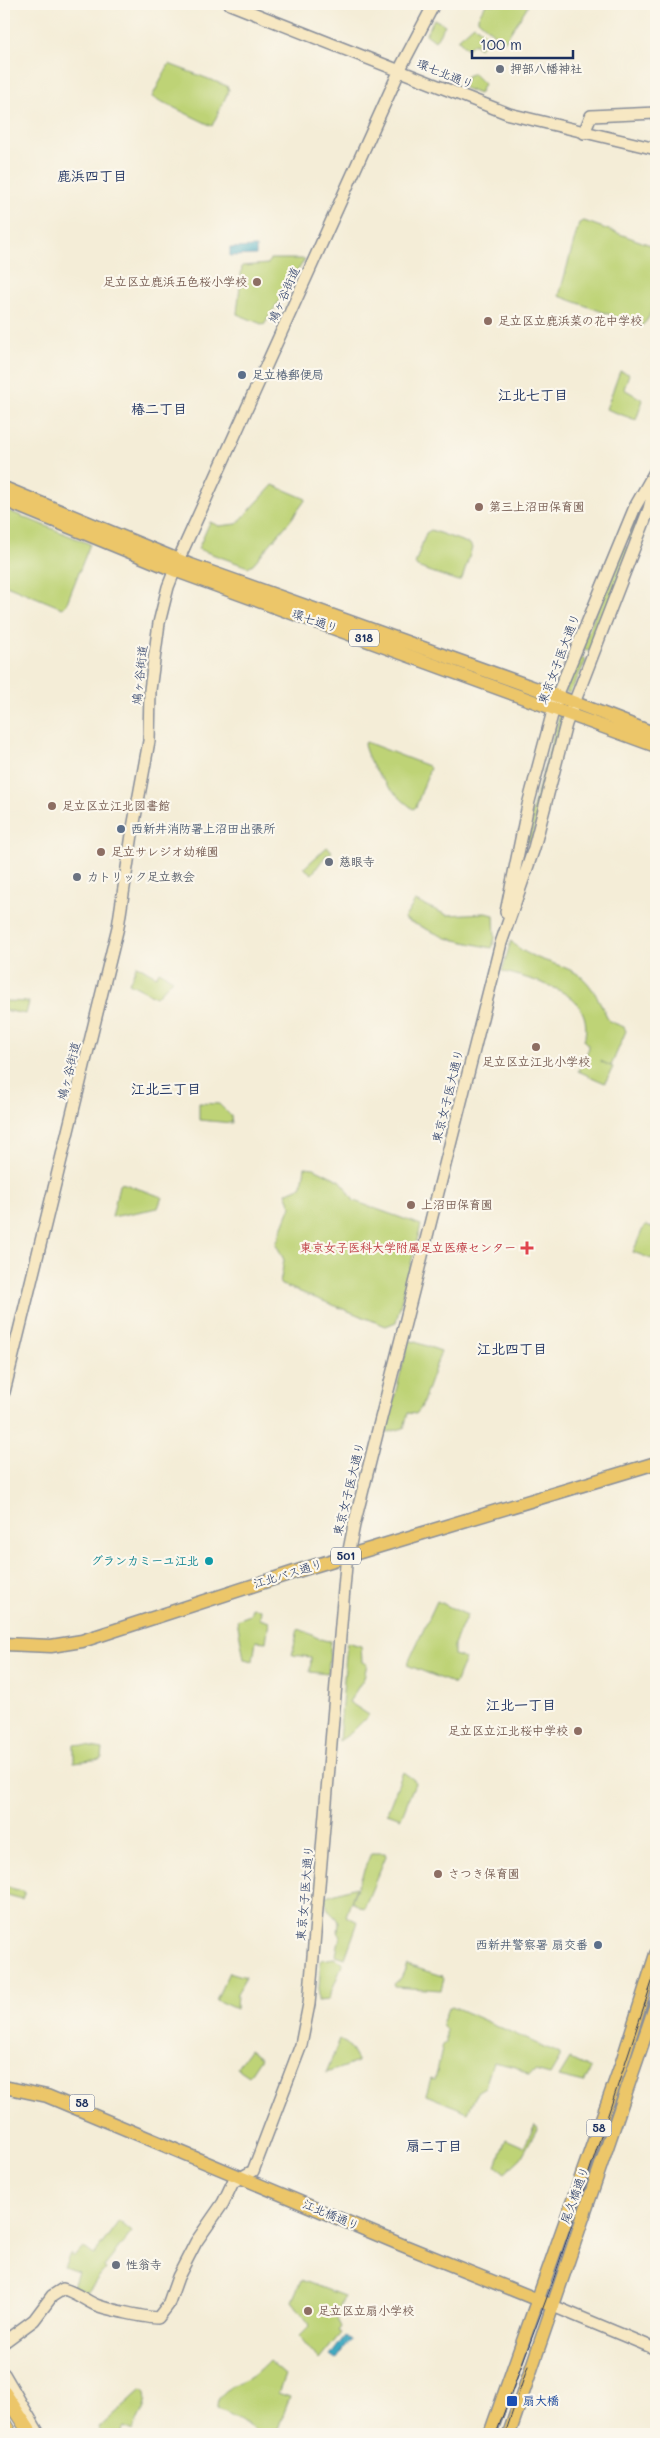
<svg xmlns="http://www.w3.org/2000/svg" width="660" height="2438" font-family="Mali,'Klee One',sans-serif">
<rect width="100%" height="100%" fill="#fbf7ec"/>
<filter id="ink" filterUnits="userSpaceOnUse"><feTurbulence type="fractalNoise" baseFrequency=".02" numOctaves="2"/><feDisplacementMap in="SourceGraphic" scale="10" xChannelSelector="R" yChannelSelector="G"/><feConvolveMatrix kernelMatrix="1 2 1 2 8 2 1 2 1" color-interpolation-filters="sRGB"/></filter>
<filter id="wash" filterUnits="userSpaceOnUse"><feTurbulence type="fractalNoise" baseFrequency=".0096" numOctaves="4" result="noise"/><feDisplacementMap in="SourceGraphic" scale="20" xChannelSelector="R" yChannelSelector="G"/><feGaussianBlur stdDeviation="1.12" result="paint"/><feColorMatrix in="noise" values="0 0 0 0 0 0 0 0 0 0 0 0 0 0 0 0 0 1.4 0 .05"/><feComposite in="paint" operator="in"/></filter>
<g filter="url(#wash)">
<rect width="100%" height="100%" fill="#f4edd7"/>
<!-- green -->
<path fill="#bed376" stroke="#6c816a" d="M486,4H529L505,41H502L478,20V17Z
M434,19L445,25L435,41L426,34Z
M474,25L490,38L479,48L475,43L467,49L458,39Z
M169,64L227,86L229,90L212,126L152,97Z
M473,73L484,84L479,94L464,88L463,85L467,76Z
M584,221L656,247C656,268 660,314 641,326L559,296L579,223Z
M270,259H305L264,325L237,314L242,266L268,264Z
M620,371L629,374L624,389L643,400L636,420L606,409Z
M273,485L306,499L290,521L253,564L248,567L198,549L210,522L219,526L237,524Z
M642,504L645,506L633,541L630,540L628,537Z
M4,509L90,544L66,605L62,608L4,584Z
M431,530L470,544L472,548L462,579L458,581L417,567L415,564L426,533Z
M626,546L629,549L593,649L588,651L584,649L583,644L621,550Z
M580,657L586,660L585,663L570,693L566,692L568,680Z
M559,716L563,718L531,841L527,842L524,840Z
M366,742L428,766L430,768L416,807L413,809C392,792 371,772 364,745Z
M327,847L332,851L329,855L327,854L312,874L304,868Z
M415,901L447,915L485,913L494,915L495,938L492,948L446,938L404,919Z
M511,941C528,960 555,961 576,973C592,982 602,1006 609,1021L624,1027L626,1031L611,1066L600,1061L613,1067L605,1083L578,1071L589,1048L588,1045L584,1041C597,991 537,982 502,971Z
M137,965L156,976L159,971L173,979L156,997L129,983Z
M4,1001L29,1002L26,1014L4,1010Z
M199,1103L219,1104L231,1116L232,1123L199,1120Z
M305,1167L314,1168L341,1181L354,1201L421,1225L396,1322L386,1326L280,1284L284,1260L276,1244L291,1206L286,1193L302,1186Z
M122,1183L162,1197L158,1208L112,1217L119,1185Z
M647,1225L656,1229V1250L652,1259L633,1252L644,1226Z
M409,1340L441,1351L421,1408L416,1414L408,1413L404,1428L385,1433Z
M437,1601L467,1615L454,1644V1655L465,1659L455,1684L407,1665Z
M252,1608L261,1609L260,1619L269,1622L266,1642L256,1641L253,1661L244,1659L237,1620L250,1615Z
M298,1629C310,1632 318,1641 331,1641L328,1674L310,1672L311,1657L292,1655Z
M347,1642L361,1646L362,1662L367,1664L364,1678L349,1702L369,1715L351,1733L339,1741Z
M74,1744L103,1749L102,1759L74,1762Z
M403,1772L414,1780L415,1783L401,1818L387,1813Z
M371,1853H385L386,1856L364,1908L351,1902Z
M4,1886L25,1892L22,1899L4,1894Z
M356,1887L346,1916L358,1922L345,1958L336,1955L340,1936L338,1933L339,1921C330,1912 325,1910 326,1896Z
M334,1958L343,1963L328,2000L318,2001L321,1960Z
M407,1965L442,1976L444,1979L441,1990L395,1987L394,1984L401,1978Z
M229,1972L246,1977L237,1994L236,2009L216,2000Z
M452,2006L560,2054V2058L550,2075L535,2071L529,2075L516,2067L493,2062L485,2087L478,2091L468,2112L426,2095L431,2079L435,2080L443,2045L446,2043V2030L442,2024L448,2008Z
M340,2039L348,2045L358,2062L326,2073Z
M249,2050L261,2058L249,2076L237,2068Z
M570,2059L591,2069L584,2083L559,2077Z
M535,2125L537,2129L521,2158L505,2173L496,2166L506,2139L524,2147Z
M119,2221L132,2232L104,2267L106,2269L86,2294L73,2287L78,2272L64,2267L70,2254L74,2257L83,2247L94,2255Z
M301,2280L344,2296L336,2317L341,2327L338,2331L341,2333L319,2360L299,2336L310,2325L292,2301Z
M269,2361L285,2375L278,2393L290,2397L276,2434H260L239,2419L217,2408C216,2387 241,2385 254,2375C259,2371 264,2366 269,2361Z
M141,2390L144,2391C150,2404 138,2419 132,2431L124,2427L120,2434H101L99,2428Z"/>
<!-- water -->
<path fill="#40a9c0" stroke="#2e6c8f" d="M256,247V255L230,256V248Z
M345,2336L351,2340L336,2360L330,2356Z"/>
</g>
<g filter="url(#ink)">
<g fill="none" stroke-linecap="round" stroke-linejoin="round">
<defs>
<path id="secondary" d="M230,4L509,114L656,149
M584,133L591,116L656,113
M506,912L528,805L557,696L635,507L656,470
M4,1392L118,927L133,828L149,741L150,690L159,623L168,587L181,554L403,63L434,4
M553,2306L656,2349
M4,2342L34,2320L52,2296L63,2289C76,2292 84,2300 96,2305C106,2309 148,2318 158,2318L168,2305L178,2277L196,2242L223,2203L233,2182L253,2171L301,2045L309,2004L346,1565L354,1525L501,943L534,848L566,724L649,509L656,480
M4,2374L39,2434"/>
<path id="primary" d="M4,488L188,564L557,696L656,734
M4,500L174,570L656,746
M4,1644L51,1646L82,1641L307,1568L656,1463
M4,2087L47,2096L402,2245L553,2306
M490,2434L622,2062L656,1954
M509,2434L656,2004"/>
<path id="highway" d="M4,2393L31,2434
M4,2424L10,2434"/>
</defs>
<!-- secondary casing -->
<use href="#secondary" stroke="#888e9a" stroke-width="14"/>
<!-- primary casing -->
<use href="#primary" stroke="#888e9a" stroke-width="15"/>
<!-- highway casing -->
<use href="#highway" stroke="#888e9a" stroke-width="16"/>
<!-- secondary -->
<use href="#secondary" stroke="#f7e8c3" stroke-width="11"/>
<!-- primary -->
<use href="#primary" stroke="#ecc669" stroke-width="12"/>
<!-- highway -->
<use href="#highway" stroke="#ecc669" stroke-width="14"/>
<!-- tram -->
<path stroke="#1b2f5e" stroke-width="1" d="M496,2434L553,2281L656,1970
M505,2434L528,2366"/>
</g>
</g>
<!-- markers -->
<g fill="#6b7280" stroke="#fbf7ec" stroke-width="2">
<circle cx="500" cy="69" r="5"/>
<circle cx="329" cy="862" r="5"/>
<circle cx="77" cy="877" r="5"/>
<circle cx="116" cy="2265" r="5"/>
</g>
<g fill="#8d6e63" stroke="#fbf7ec" stroke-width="2">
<circle cx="257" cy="282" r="5"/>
<circle cx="488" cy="321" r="5"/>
<circle cx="479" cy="507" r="5"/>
<circle cx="52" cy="806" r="5"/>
<circle cx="101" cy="852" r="5"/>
<circle cx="536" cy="1047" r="5"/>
<circle cx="411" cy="1205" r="5"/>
<circle cx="578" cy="1731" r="5"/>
<circle cx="438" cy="1874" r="5"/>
<circle cx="308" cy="2311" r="5"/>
</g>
<g fill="#5c6f8a" stroke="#fbf7ec" stroke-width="2">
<circle cx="242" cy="375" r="5"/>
<circle cx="121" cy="829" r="5"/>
<circle cx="598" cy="1945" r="5"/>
</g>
<path fill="#e0444e" stroke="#fbf7ec" stroke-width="2" d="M524.5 1240.5h5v5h5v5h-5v5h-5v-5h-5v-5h5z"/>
<circle fill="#0f9aa8" stroke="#fbf7ec" stroke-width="2" cx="209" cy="1561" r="5"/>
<rect fill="#1a4fb4" stroke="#fbf7ec" stroke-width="2" x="506" y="2395" width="12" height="12" rx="2.5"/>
<g text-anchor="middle" stroke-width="4.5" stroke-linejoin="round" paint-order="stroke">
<!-- shield labels -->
<g fill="#fbf7ec" stroke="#5e6b89" stroke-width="1">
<rect x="349" y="629.5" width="30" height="17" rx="4"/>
<rect x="331" y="1547.5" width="30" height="17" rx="4"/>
<rect x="69.5" y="2094.5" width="25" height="17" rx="4"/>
<rect x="586.5" y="2119.5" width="25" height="17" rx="4"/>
</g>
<g font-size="11" font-weight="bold" fill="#1b2f5e">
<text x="364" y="642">318</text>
<text x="346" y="1560">501</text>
<text x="82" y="2107">58</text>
<text x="599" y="2132">58</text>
</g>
<!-- worship labels -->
<g font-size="12" font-weight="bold" fill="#5b616d" stroke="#fbf7ec" text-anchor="start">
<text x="510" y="73">押部八幡神社</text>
<text x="339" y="866">慈眼寺</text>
<text x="87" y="881">カトリック足立教会</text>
<text x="126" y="2269">性翁寺</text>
</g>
<!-- street labels -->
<g font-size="12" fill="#1b2f5e" stroke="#fbf7ec">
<text transform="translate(445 74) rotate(22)" y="4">環七北通り</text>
<text transform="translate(284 295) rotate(-66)" y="4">鳩ヶ谷街道</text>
<text transform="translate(315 621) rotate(19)" y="4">環七通り</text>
<text transform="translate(559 659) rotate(-69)" y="4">東京女子医大通り</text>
<text transform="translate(140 675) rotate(-84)" y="4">鳩ヶ谷街道</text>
<text transform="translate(69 1071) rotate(-76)" y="4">鳩ヶ谷街道</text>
<text transform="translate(448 1096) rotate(-76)" y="4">東京女子医大通り</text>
<text transform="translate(349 1489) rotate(-76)" y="4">東京女子医大通り</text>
<text transform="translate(288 1574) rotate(-17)" y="4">江北バス通り</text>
<text transform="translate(305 1893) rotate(-85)" y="4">東京女子医大通り</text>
<text transform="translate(575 2195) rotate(-70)" y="4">尾久橋通り</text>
<text transform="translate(331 2215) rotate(23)" y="4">江北橋通り</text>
</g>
<!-- education labels -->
<g font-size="12" font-weight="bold" fill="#785e54" stroke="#fbf7ec" text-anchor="start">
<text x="247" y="286" text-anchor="end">足立区立鹿浜五色桜小学校</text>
<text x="498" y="325">足立区立鹿浜菜の花中学校</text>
<text x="489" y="511">第三上沼田保育園</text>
<text x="62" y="810">足立区立江北図書館</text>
<text x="111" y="856">足立サレジオ幼稚園</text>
<text x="536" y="1066" text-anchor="middle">足立区立江北小学校</text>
<text x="421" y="1209">上沼田保育園</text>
<text x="568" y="1735" text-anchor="end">足立区立江北桜中学校</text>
<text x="448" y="1878">さつき保育園</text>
<text x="318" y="2315">足立区立扇小学校</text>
</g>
<!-- service labels -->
<g font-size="12" font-weight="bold" fill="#4e5e75" stroke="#fbf7ec" text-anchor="start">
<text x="252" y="379">足立椿郵便局</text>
<text x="131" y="833">西新井消防署上沼田出張所</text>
<text x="588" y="1949" text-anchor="end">西新井警察署 扇交番</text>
</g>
<!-- health labels -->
<g font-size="12" font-weight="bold" fill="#be3a42" stroke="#fbf7ec" text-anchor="end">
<text x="516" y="1252">東京女子医科大学附属足立医療センター</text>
</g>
<!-- culture labels -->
<g font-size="12" font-weight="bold" fill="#0d838f" stroke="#fbf7ec" text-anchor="end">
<text x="199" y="1565">グランカミーユ江北</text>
</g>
<!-- transit labels -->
<g font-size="12" font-weight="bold" fill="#164399" stroke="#fbf7ec" text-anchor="start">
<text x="523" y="2405">扇大橋</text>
</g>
<!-- neighbourhood labels -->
<g font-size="14" font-weight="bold" fill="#1b2f5e" stroke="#fbf7ec">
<text x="92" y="181">鹿浜四丁目</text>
<text x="533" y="400">江北七丁目</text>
<text x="159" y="414">椿二丁目</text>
<text x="166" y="1094">江北三丁目</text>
<text x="512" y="1354">江北四丁目</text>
<text x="521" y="1710">江北一丁目</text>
<text x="434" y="2151">扇二丁目</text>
</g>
</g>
<!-- margin -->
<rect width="660" height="2438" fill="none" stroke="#fbf7ec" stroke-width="20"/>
<!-- scale -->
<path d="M472 50v8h101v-8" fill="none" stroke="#1b2f5e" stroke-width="2.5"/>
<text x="480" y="50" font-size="15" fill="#1b2f5e" stroke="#fbf7ec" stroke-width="4" paint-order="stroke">100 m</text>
</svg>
